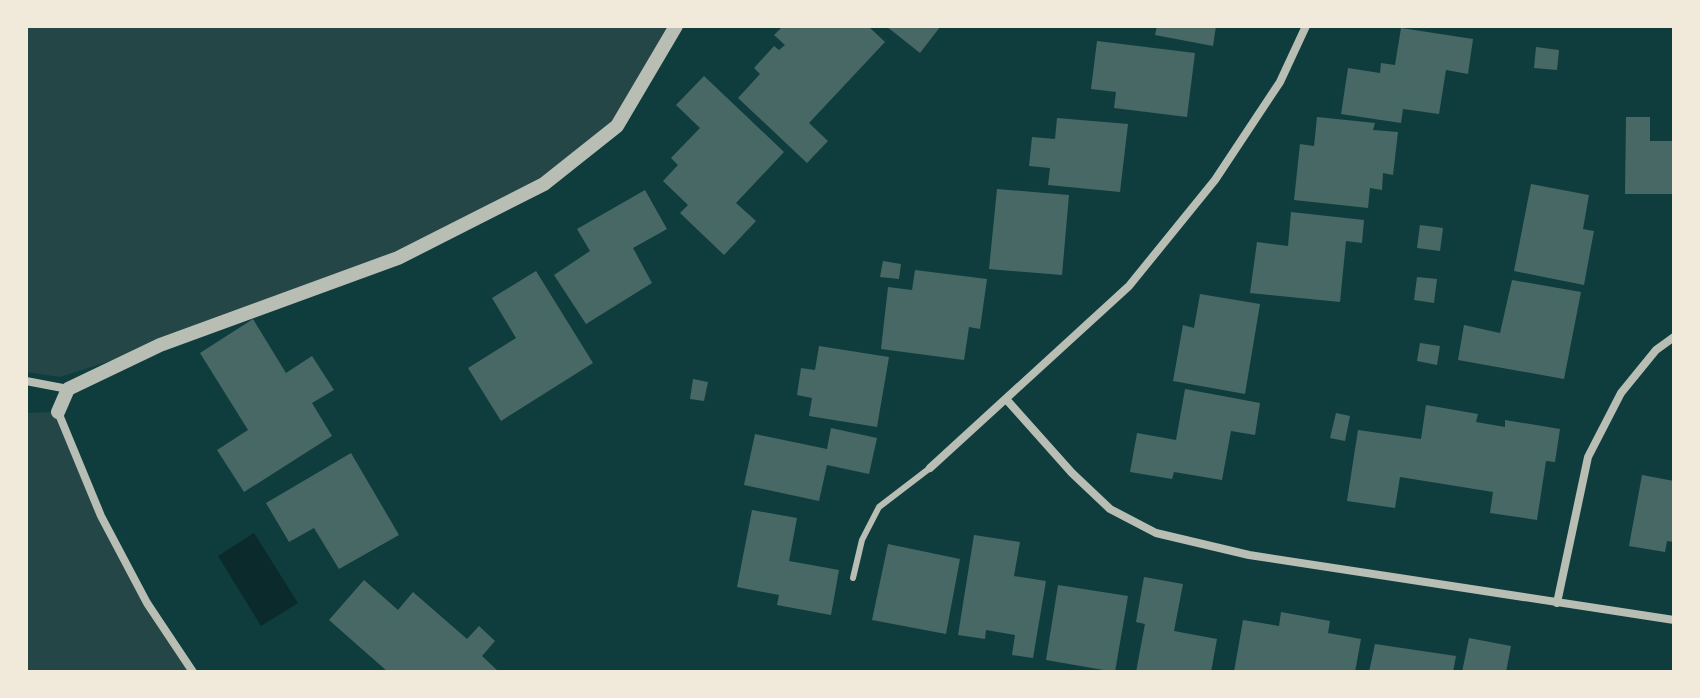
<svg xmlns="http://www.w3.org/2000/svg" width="1700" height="698" font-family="Poppins,sans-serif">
<rect width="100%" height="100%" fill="#0f3d3e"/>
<!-- green -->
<path fill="#244646" d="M26,26H676L617,126L544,184L398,258L160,345L60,377L26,372Z
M58,412L101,516L193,672H26V413Z"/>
<!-- water -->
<path fill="#0a2a2b" d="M254,533L298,603L261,626L218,556Z"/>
<!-- building -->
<path fill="#486865" d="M783,26H868L885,42L809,123L828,141L807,163L738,98L760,74L754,68L774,46L779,50L785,45L774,35Z
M886,26H939L940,27L920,53Z
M1157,26H1216L1213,46L1155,35Z
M1401,28L1473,39L1468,74L1446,70L1439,114L1403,109L1401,123L1341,114L1348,68L1380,73L1381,63L1395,65Z
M1097,41L1195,53L1187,117L1114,108L1116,92L1091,89Z
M1536,47L1559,50L1557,70L1534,68Z
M704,76L784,152L736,203L756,221L724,255L680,213L688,205L663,181L678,165L671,158L700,128L676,105Z
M1317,117L1375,123L1373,130L1398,132L1393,175L1383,173L1382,190L1370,188L1368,208L1294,200L1300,144L1314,146Z
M1626,117H1650V141H1674V194H1625Z
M1057,118L1128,124L1120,192L1048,185L1050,168L1029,166L1032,137L1055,139Z
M1531,184L1589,195L1583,229L1594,231L1584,285L1514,271Z
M997,189L1069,195L1062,275L989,269Z
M645,190L667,229L633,248L652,283L586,324L554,275L590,251L577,229Z
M1291,212L1364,220L1362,243L1346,241L1340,302L1250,293L1257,242L1288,246Z
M1420,225L1443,228L1440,251L1417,248Z
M883,261L901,264L899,279L880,277Z
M915,270L987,279L980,329L969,327L964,360L881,349L888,287L912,290Z
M536,271L593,363L501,421L468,368L516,338L492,298Z
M1417,277L1437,279L1434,303L1414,300Z
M1512,280L1581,292L1564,379L1458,360L1464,325L1500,333Z
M1200,294L1260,304L1245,394L1173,381L1183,325L1194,328Z
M253,319L286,373L312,356L334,390L312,403L332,436L244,492L217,450L248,430L200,353Z
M1420,343L1440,346L1437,365L1417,361Z
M819,346L889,357L877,427L809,416L812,398L797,395L801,368L815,370Z
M693,379L708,382L704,401L690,399Z
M1185,389L1260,403L1255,435L1231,431L1222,480L1174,472L1172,479L1130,472L1137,433L1176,440Z
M1426,405L1478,414L1476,422L1505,427V420L1560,429L1555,462L1546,461L1537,520L1490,513L1493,492L1400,477L1395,508L1347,501L1358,430L1421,439Z
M1336,413L1350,416L1345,441L1330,438Z
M831,428L877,438L869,474L827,465L819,501L744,485L755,434L827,449Z
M351,453L399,535L339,569L314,528L289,542L266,503Z
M1642,475L1674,481V542L1667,541L1665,552L1629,546Z
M752,510L797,518L789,561L839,570L831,615L777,605L779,595L737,587Z
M974,535L1020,542L1014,576L1046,581L1033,658L1012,655L1015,635L986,630L985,639L958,635Z
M888,544L960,559L946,634L872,620Z
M1144,577L1183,584L1174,631L1217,639L1211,672H1136L1145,624L1136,622Z
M364,580L398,610L413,592L467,639L479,626L495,641L482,656L499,672H388L329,620Z
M1058,585L1128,596L1115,672L1046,660Z
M1281,612L1330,621L1328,633L1361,639L1355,672H1234L1243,620L1279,626Z
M1469,638L1511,646L1506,672H1462Z
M1375,644L1456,656L1453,672H1369Z"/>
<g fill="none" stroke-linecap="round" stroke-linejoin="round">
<!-- service -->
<path stroke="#b8beb3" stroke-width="6" d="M853,578L862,540L879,507L930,468"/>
<!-- minor -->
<path stroke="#b8beb3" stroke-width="8" d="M26,381L68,389
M1006,399L1072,473L1110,509L1156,533L1249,555L1674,620
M58,412L101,516L147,603L193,672
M930,468L1129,286L1215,180L1280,82L1306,26
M1557,603L1588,457L1621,393L1656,350L1674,337"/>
<!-- tertiary -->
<path stroke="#b8beb3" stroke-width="14" d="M58,412L68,389L160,345L398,258L544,184L617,126L676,26"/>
</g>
<!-- border -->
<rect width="1700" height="698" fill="none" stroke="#f1e9da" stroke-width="56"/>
</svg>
